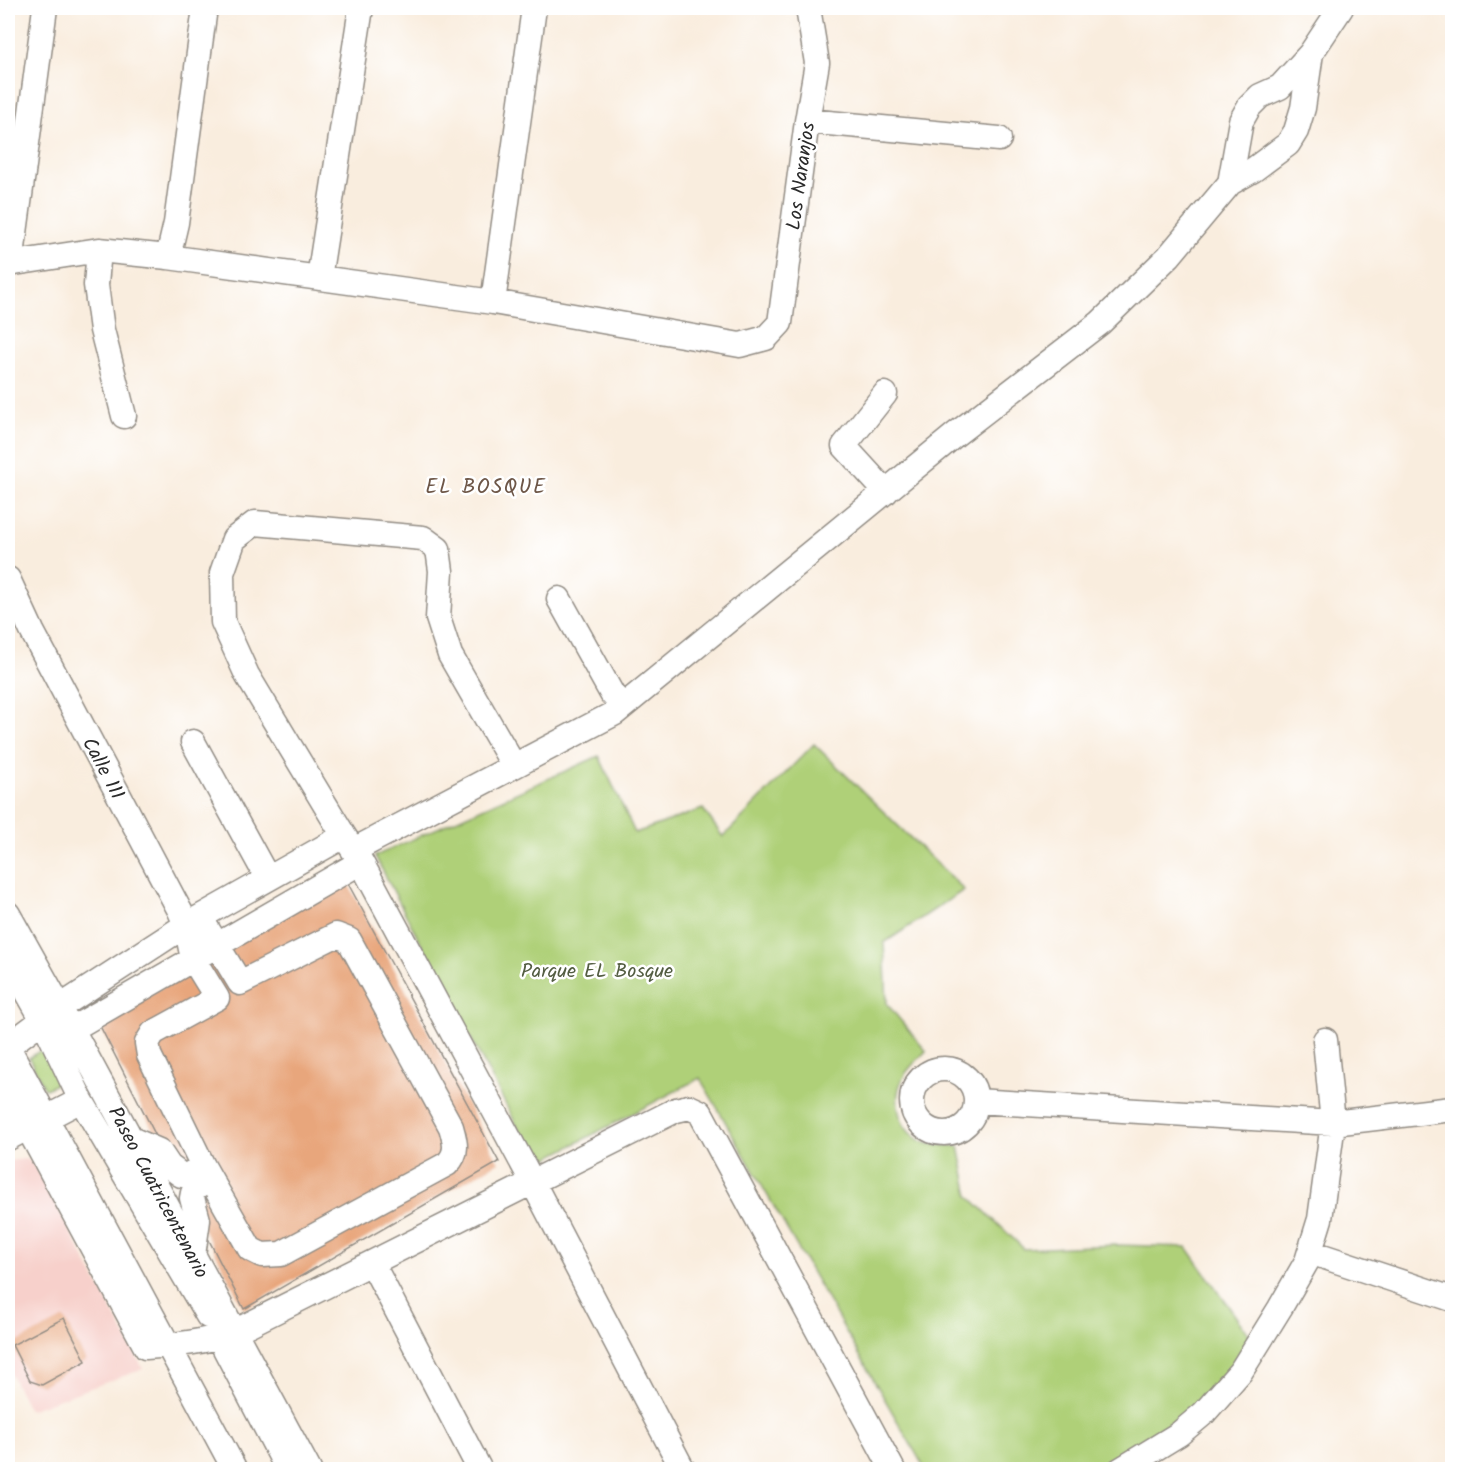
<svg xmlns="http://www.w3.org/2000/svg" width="1460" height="1477" font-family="Kalam,sans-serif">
<rect width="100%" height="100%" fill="#fff"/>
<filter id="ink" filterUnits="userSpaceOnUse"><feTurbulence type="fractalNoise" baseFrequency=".0167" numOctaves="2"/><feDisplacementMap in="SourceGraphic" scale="12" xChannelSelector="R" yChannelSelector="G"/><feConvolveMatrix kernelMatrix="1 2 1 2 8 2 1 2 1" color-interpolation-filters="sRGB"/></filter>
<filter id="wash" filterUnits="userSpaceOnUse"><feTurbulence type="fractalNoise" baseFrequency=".008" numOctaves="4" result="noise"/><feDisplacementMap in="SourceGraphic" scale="24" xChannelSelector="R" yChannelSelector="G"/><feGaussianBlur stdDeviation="1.35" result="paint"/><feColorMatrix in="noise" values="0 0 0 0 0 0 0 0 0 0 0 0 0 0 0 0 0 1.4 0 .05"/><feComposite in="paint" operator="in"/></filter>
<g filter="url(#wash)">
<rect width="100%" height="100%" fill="#f9edde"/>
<!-- built -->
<path fill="#f7d0cb" d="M26,1159L35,1165L143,1369L29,1410L8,1369V1161Z"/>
<!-- green -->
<path fill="#afd078" stroke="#6d7e52" stroke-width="1.5" d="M814,744L964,890L884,943L887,1004L926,1051C919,1059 909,1067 904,1076C891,1099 898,1133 926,1143C936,1146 949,1145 959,1146L969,1196L1024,1249L1116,1245L1187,1247L1253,1341L1205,1402L1095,1469H925L700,1078L537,1164L375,856L599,756L635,833L703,809L723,837Z
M47,1046L62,1072C58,1082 55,1086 45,1089L29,1058Z"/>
<g id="blocks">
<!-- building -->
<path fill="#e8a67c" d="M345,878L499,1162L244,1309L99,1024Z
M64,1318L86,1361L42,1385L30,1381L12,1345Z"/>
</g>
</g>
<g filter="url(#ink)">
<use href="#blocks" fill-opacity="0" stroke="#928c84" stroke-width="1.5"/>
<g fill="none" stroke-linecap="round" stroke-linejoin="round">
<defs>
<path id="minor" d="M807,121L999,139
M1230,183L1241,121L1249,107L1260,96L1280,87L1311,53L1341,8
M99,250L96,285L102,330L124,416
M168,257L176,223L205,8
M11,263L45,8
M8,264L99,250L168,257L493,302L740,345L766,338L780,323L807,121L817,63L808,8
M319,278L361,8
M493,302L534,8
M885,394L844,446L886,492
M8,579L32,631L180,911L186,925L193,959L217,998L153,1033L147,1043L149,1055L203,1166L250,1249L262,1255L281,1254L447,1164C459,1153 455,1141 451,1127L349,940L336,935L240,983L200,917
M559,599L612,694L623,706
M193,742L268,879
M514,766L450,655L438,618L441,571L438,549L423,538L255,523L234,539L222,573L223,622L247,675L344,836L361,862L532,1181L683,1470
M354,850L615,713L956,434L1100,323L1169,256L1230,183L1253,170L1288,144L1296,131L1303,108L1311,53
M8,914L60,1007L309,1470
M8,958L43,1020L81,1100L208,1316
M60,1036L361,862
M8,1046L60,1007L186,925L344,836
M8,1047L235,1470
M912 1101a32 32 0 1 1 64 0a32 32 0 1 1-64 0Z
M8,1091L146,1347C176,1345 206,1342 234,1332L676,1110L689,1107L700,1112L893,1470
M976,1101L1333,1123L1452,1109
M8,1138L81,1100
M131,1139L159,1151L169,1166L181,1175H188L203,1166
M1310,1252L1452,1299
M193,1255L198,1220L192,1198L193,1193L195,1189L210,1178
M372,1263L480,1470
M224,1347L288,1470
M1120,1470L1179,1434L1204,1413L1241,1371L1280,1308L1307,1261L1320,1219L1333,1123L1325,1040"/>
</defs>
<!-- minor casing -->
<use href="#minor" stroke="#928c84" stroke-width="27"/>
<!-- minor -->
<use href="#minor" stroke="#fff" stroke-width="24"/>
</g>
</g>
<g text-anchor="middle" stroke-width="5" stroke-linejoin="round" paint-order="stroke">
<!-- street labels -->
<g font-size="20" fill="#2b2b2b" stroke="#fff">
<text transform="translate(800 176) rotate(-82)" y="7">Los Naranjos</text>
<text transform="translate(104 768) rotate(62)" y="7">Calle 111</text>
<text transform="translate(159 1192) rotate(62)" y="7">Paseo Cuatricentenario</text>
</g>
<!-- park labels -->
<g font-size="20" fill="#535d42" stroke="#fff">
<text x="597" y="977">Parque EL Bosque</text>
</g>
<!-- neighbourhood labels -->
<g font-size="21" letter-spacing="1.5" fill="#6d5647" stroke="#fff">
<text x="486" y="493">EL BOSQUE</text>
</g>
</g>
<!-- margin -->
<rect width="1460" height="1477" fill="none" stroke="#fff" stroke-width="30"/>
</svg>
